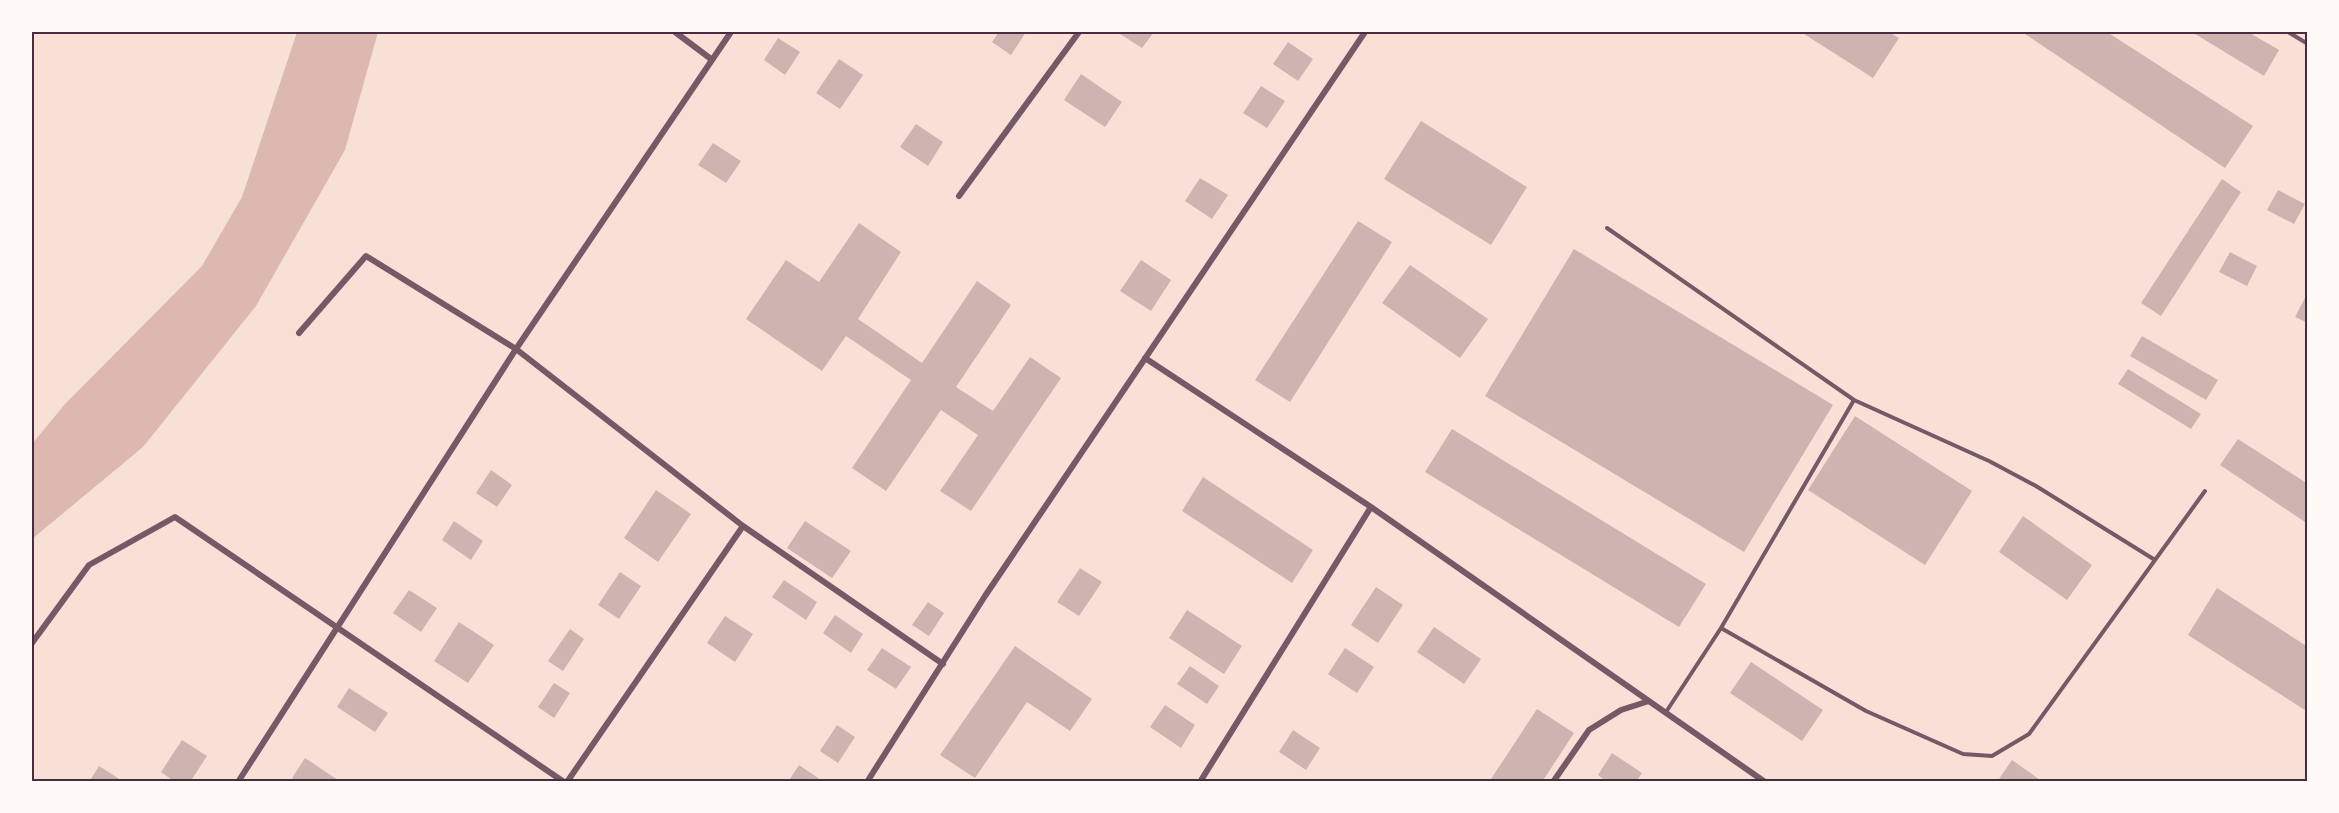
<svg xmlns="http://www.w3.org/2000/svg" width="2339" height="813" font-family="Helvetica,sans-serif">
<rect width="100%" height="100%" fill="#f7e1d7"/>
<!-- water -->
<path fill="#dcb8b0" d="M297,32H378L345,150L256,306L143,447L32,539V444L65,404L202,266L242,197Z"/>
<!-- building -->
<path fill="#ccb4b1" d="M999,32H1026L1011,55L992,42Z
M1117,32H1154L1142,48Z
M1801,32H1888L1899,38L1873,78Z
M2022,32H2107L2253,126L2225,168Z
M2192,32H2248L2279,50L2264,76Z
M778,38L800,52L785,75L764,60Z
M1288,42L1313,59L1298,81L1273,64Z
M839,59L863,75L840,109L816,93Z
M1081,74L1122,102L1105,127L1064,100Z
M1261,86L1285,101L1267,128L1243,113Z
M1421,121L1527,187L1491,245L1384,179Z
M916,124L943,142L928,166L900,147Z
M713,143L741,161L726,183L698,165Z
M1200,178L1228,195L1212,219L1185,201Z
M2222,179L2241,192L2161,316L2141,303Z
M2278,190L2305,204L2294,224L2267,210Z
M1358,221L1392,242L1290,402L1255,380Z
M859,223L901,252L858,319L922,363L977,281L1011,305L956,387L993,411L1030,357L1061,378L971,511L940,491L978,435L941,410L886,491L852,468L911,380L846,336L822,371L746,319L786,260L819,282Z
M1574,249L1833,405L1744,552L1485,396Z
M2230,252L2257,266L2247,286L2219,272Z
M1141,260L1171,280L1151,311L1120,291Z
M1410,265L1488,319L1460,358L1382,303Z
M2308,292V323L2295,317Z
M2142,336L2218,380L2206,400L2130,356Z
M2128,369L2201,414L2191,429L2118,384Z
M1855,416L1972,491L1925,565L1808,490Z
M1452,429L1706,584L1679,627L1425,472Z
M2238,439L2308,484V524L2220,465Z
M491,470L512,485L497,507L476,493Z
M1203,477L1313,550L1292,583L1182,511Z
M656,490L691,514L658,562L624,538Z
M2023,516L2092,565L2067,600L1999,552Z
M454,521L483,541L471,560L442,540Z
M805,521L851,551L832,578L787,548Z
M1080,568L1102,582L1079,616L1057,602Z
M620,572L641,586L619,619L598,605Z
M784,580L817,602L806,620L772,597Z
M1376,587L1403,605L1378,643L1351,625Z
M2217,588L2308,647V712L2188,635Z
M409,590L437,608L421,632L393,613Z
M928,602L944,613L929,636L912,625Z
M1187,610L1242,646L1224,674L1169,638Z
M835,615L863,634L851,653L823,633Z
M725,616L753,634L735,662L707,643Z
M459,622L494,645L468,683L434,661Z
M1434,627L1481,659L1464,684L1417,652Z
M570,629L584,639L563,671L548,661Z
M1015,646L1092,699L1070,731L1027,702L975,778L940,755Z
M882,648L911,667L896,689L867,670Z
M1345,648L1374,667L1357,693L1328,674Z
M1751,662L1823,710L1802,741L1730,693Z
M1190,666L1219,686L1207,704L1177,684Z
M554,683L570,693L554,718L538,707Z
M349,688L388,713L375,732L337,707Z
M1165,705L1195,725L1181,748L1150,727Z
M1537,709L1574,733L1542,782H1489Z
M837,725L855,737L838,763L820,751Z
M1293,730L1320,748L1306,770L1279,752Z
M182,740L207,756L190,782H175L161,772Z
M1612,753L1642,773L1636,782H1607L1598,775Z
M305,758L341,782H297L292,778Z
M2012,760L2043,782H1997Z
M799,765L824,782H788Z
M99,766L121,780L120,782H89Z"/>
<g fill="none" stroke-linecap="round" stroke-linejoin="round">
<!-- service -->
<path stroke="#755966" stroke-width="4" d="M2288,32L2308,44
M1607,228L1854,400L1989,461L2036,486L2155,560
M1721,628L1866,711L1963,754L1992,756L2029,734L2205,491
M1666,712L1721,628L1854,400"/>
<!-- minor -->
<path stroke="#755966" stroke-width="6" d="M675,32L711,59
M959,196L1079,32
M299,333L366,256L516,349L743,526L943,664
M1145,358L1371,507L1765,782
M32,643L89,565L175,517L564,782
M238,782L516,349L731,32
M567,782L743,526
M867,782L985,596L1365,32
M1200,782L1371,507
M1553,782L1589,730L1621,710L1649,701"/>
</g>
<!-- border -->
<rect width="2339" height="813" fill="none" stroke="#fffaf5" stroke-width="66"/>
<rect x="33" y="33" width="2273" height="747" fill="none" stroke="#4a2c40" stroke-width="2"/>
</svg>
